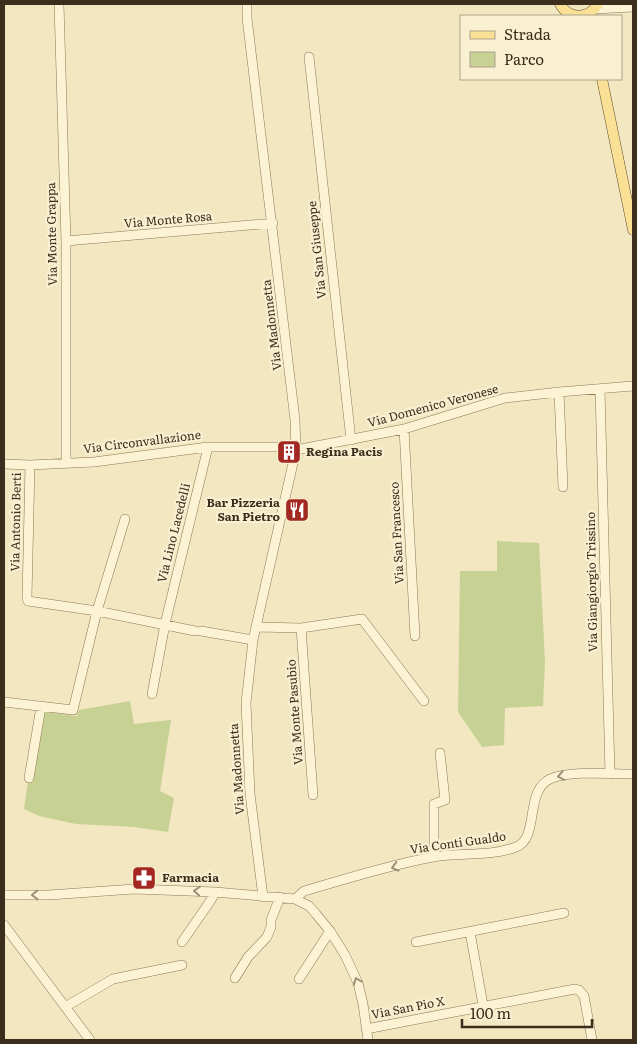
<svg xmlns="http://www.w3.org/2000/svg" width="637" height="1044" font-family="Literata,serif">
<rect width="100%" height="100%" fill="#f2e7c1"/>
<!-- green -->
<path fill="#c7d194" d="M497,541L539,543L545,662L543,706L505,708L504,745L482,747L458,712L460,571H497Z
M130,701L134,724L171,720L160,791L174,798L168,832L134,827L76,824L39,816L24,809L33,746L41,711L77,716L79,710Z"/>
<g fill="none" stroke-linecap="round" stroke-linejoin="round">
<defs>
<path id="minor" d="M59,4L66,241V463
M247,4V18L295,420L296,450L253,640L246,703L250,794L263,897
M595,9L633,7
M309,57L351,440
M66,241L273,223
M600,389L610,774
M559,392L563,487
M404,429L415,636
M4,464L30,465L94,462L208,447H284L296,450L404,429L505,398L559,392L633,386
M30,465L27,598L28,601L97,611L195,631
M257,627L301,628L362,619L424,701
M301,628L313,795
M201,631L253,640
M152,694L165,624L208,447
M4,702L73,710L97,611L125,519
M29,778L41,707
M434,857V804L445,800L440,753
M4,895H49L134,889L215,892L295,899L309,906L316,914L330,931L345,955L358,983L363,1004L368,1040
M295,899L304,891C346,879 389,865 433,857C460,852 490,857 516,847C540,838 524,791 550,779C569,770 612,774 633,774
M4,925L90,1040
M470,932L483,1005
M182,942L211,900L215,892
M416,942L564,913
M235,978L248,957L267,937L271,927V920L280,897
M299,979L330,931
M65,1007L113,979L182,965
M366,1029L575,989L579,990L584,996L592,1040"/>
<path id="major" d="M560,4C569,20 589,19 598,4
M602,79L633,230"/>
</defs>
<!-- minor casing -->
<use href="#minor" stroke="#8e7757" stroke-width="10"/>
<!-- major casing -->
<use href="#major" stroke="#5b442b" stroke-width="11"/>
<!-- minor -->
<use href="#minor" stroke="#fcf3d5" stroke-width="9"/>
<!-- major -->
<use href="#major" stroke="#f9e095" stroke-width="10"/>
</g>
<!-- one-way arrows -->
<defs><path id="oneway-chevron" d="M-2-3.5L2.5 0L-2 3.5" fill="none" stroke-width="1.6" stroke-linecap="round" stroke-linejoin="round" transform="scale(1.25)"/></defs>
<g stroke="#9c9078">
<use href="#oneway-chevron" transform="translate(561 776) rotate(169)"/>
<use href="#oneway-chevron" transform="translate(395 867) rotate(165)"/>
<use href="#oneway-chevron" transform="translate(197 891) rotate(-176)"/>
<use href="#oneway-chevron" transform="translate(35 895) rotate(179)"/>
<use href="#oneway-chevron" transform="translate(357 981) rotate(-111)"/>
</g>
<!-- icons -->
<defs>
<symbol id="building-square" viewBox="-11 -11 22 22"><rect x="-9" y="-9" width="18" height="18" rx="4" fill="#a32821" stroke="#f9f0d2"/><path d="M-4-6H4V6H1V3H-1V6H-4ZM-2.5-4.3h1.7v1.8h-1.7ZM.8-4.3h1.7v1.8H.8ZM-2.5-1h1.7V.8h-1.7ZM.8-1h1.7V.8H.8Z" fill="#fff"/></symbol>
<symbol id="restaurant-square" viewBox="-11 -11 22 22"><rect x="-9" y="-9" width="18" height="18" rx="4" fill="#a32821" stroke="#f9f0d2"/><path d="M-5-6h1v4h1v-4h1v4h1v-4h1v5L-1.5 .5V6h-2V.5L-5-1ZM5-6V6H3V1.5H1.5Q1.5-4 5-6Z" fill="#fff"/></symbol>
<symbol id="pharmacy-square" viewBox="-11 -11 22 22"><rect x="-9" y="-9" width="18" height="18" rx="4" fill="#a32821" stroke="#f9f0d2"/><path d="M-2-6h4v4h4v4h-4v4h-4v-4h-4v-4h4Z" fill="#fff"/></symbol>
</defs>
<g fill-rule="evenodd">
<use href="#building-square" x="275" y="438" width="28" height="28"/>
<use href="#restaurant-square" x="283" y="496" width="28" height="28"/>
<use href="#pharmacy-square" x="130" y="864" width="28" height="28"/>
</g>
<g text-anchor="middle" stroke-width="4.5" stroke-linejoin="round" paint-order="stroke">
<!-- street labels -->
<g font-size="12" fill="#3c2e1c" stroke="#f9f0d2">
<text transform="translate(168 220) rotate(-5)" y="4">Via Monte Rosa</text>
<text transform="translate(52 234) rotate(-91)" y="4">Via Monte Grappa</text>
<text transform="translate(317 250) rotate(-96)" y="4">Via San Giuseppe</text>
<text transform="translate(272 325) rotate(-97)" y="4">Via Madonnetta</text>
<text transform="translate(433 406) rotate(-15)" y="4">Via Domenico Veronese</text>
<text transform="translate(142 442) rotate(-7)" y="4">Via Circonvallazione</text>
<text transform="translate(16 522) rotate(-89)" y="4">Via Antonio Berti</text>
<text transform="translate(174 533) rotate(-76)" y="4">Via Lino Lacedelli</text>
<text transform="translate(397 533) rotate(-93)" y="4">Via San Francesco</text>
<text transform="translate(592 582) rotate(-91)" y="4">Via Giangiorgio Trissino</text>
<text transform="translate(295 712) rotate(-94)" y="4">Via Monte Pasubio</text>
<text transform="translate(237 769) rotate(-94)" y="4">Via Madonnetta</text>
<text transform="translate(458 843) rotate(-8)" y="4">Via Conti Gualdo</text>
<text transform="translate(408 1008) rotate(-11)" y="4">Via San Pio X</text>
</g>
<!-- poi labels -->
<g font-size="12" font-weight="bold" fill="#3c2e1c" stroke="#f9f0d2" text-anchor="start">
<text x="306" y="456">Regina Pacis</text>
<text x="280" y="507" text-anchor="end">Bar Pizzeria<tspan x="280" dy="14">San Pietro</tspan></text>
<text x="162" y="882">Farmacia</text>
</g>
</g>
<!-- border -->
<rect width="637" height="1044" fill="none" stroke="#3c2e1c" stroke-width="10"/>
<!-- legend -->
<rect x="460" y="15" width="162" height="65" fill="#f9f0d2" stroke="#ada289"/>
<rect x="470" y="31" width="25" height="8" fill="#f9e095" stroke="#ada289"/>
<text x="504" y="40" font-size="15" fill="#3c2e1c">Strada</text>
<rect x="470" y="52" width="25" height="15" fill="#c7d194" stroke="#ada289"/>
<text x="504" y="65" font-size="15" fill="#3c2e1c">Parco</text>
<!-- scale -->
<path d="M462 1019v8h130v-8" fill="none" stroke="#3c2e1c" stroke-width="2.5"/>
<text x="470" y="1019" font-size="15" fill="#3c2e1c" stroke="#f9f0d2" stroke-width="4" paint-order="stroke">100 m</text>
</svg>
